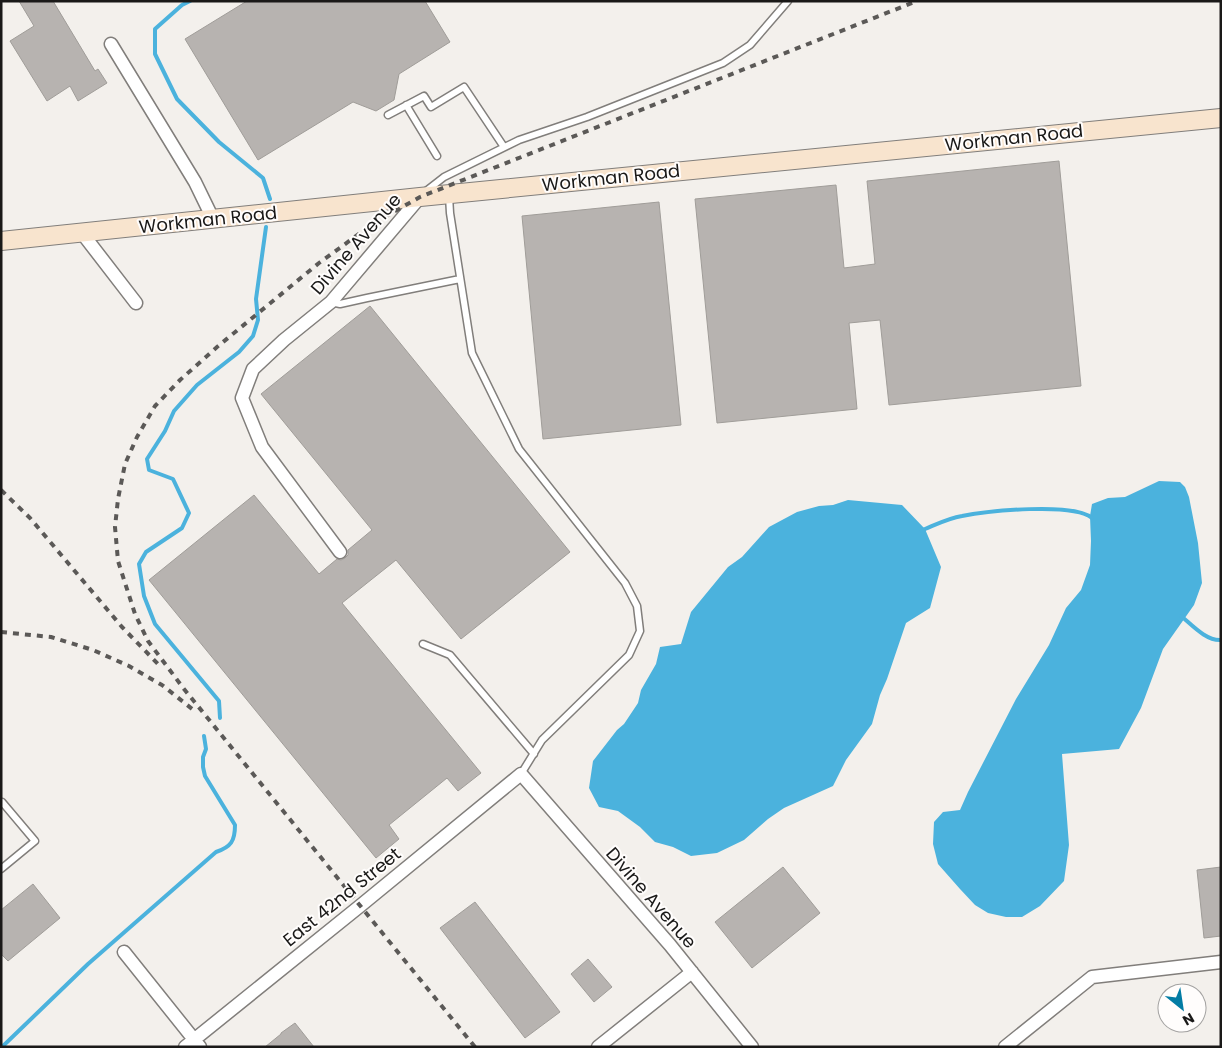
<svg xmlns="http://www.w3.org/2000/svg" width="1222" height="1048" font-family="Poppins,sans-serif">
<rect width="100%" height="100%" fill="#f3f0ec"/>
<!-- water -->
<path fill="#4bb2dd" d="M1159,481L1180,482L1185,487L1189,497L1198,543L1202,583L1194,605L1163,649L1141,708L1119,749L1062,754L1069,845L1064,881L1040,906L1022,917H1006L988,913L975,905L960,889L938,864L933,844L934,822L943,812L960,810L968,792L1016,699L1049,645L1066,608L1081,590L1090,565L1091,541L1090,516L1092,504L1108,498L1125,497Z
M848,500L902,505L925,529L941,567L930,608L906,623L887,679L880,695L872,724L846,760L833,786L784,808L768,819L744,840L717,853L691,856L673,847L655,842L640,827L618,811L599,807L589,788L593,761L617,730L624,724L638,703L641,690L656,664L660,647L681,644L691,612L728,567L742,557L769,527L797,512L819,506L833,505Z"/>
<g fill="none" stroke-linecap="round" stroke-linejoin="round">
<!-- stream -->
<path stroke="#4bb2dd" stroke-width="4" d="M190,1L182,5L155,29V54L177,99L219,142L263,178L270,199
M922,531L925,529C937,524 949,518 962,516C987,511 1073,502 1092,518
M1181,616C1192,625 1206,641 1221,640
M220,718L219,701L155,624L144,596L139,564L146,552L182,528L189,513L173,479L149,470L147,459L165,431L174,411L197,385L239,352L253,336L258,320L256,299L266,227
M2,1047L88,964L216,852C231,847 235,841 235,825L205,776L203,767V757L206,749L204,736"/>
</g>
<!-- building -->
<path fill="#b7b3b0" stroke="#a09d99" d="M19,1H53L95,71L98,69L107,83L78,101L70,86L47,101L10,41L34,26Z
M247,1H425L450,42L399,74L394,100L376,111L353,102L258,160L185,39Z
M1059,161L1081,386L889,405L880,320L849,323L857,409L717,423L695,199L836,185L844,268L875,264L867,181Z
M659,202L681,425L543,439L522,216Z
M370,306L570,552L461,639L396,560L342,603L481,773L458,791L447,778L389,825L399,839L376,858L149,580L254,495L319,574L337,559L341,560L345,558L348,555V550L372,530L261,394Z
M783,867L820,913L752,968L715,922Z
M1221,867V936L1204,938L1197,870Z
M33,884L60,918L8,961L1,954V910Z
M475,902L560,1012L525,1038L440,928Z
M588,959L612,987L594,1002L571,974Z
M295,1023L314,1047H265L281,1034V1033Z"/>
<g fill="none" stroke-linecap="round" stroke-linejoin="round">
<defs>
<path id="lane" d="M406,105L437,156
M388,115L424,96L431,107L464,87L504,147
M426,191L444,177L519,140L587,117L723,63L750,45L788,1
M449,196L450,213L472,353L519,449L625,583L637,606L640,631L629,655L542,740L521,774
M331,302L340,304L367,298L460,279
M423,644L450,655L534,754
M1,869L35,841L2,802"/>
<path id="street" d="M111,44L195,182L213,219
M82,233L136,303
M340,552L262,447L242,398L253,369L284,340L331,302L420,197
M124,952L200,1047
M185,1047L360,906L521,774L670,945L752,1047
M598,1047L692,972
M1005,1047L1092,977L1221,962"/>
<path id="secondary" d="M1,241L420,197L1221,118"/>
</defs>
<!-- lane casing -->
<use href="#lane" stroke="#817e7b" stroke-width="9"/>
<!-- street casing -->
<use href="#street" stroke="#817e7b" stroke-width="15"/>
<!-- secondary casing -->
<use href="#secondary" stroke="#817e7b" stroke-width="20"/>
<!-- lane -->
<use href="#lane" stroke="#fff" stroke-width="6"/>
<!-- street -->
<use href="#street" stroke="#fff" stroke-width="12"/>
<!-- secondary -->
<use href="#secondary" stroke="#f8e4ce" stroke-width="18"/>
<!-- rail -->
<path stroke="#5b5957" stroke-width="4" stroke-dasharray="6 6" stroke-linecap="butt" d="M1,490L30,518L122,627L159,665
M1,632L51,637L93,650L129,666L162,685L196,712
M475,1047L184,689L148,641L135,614L118,561L115,527L118,499L125,464L137,437L155,406L180,380L217,347L319,263L374,223L420,197L917,1"/>
</g>
<g text-anchor="middle" stroke-width="4" stroke-linejoin="round" paint-order="stroke">
<!-- street labels -->
<g font-size="18" fill="#1a1918" stroke="#fffdfc">
<text transform="translate(1014 138) rotate(-6)" y="6">Workman Road</text>
<text transform="translate(611 178) rotate(-6)" y="6">Workman Road</text>
<text transform="translate(208 220) rotate(-6)" y="6">Workman Road</text>
<text transform="translate(356 244) rotate(-49)" y="6">Divine Avenue</text>
<text transform="translate(342 897) rotate(-39)" y="6">East 42nd Street</text>
<text transform="translate(651 898) rotate(49)" y="6">Divine Avenue</text>
</g>
</g>
<!-- border -->
<rect width="1222" height="1048" fill="none" stroke="#1a1918" stroke-width="5"/>
<!-- north arrow -->
<g transform="translate(1182 1008) rotate(150)"><circle r="24" fill="#fffdfc" stroke="#a3a2a1"/>
<path d="M0-4L9 19L0 12L-9 19Z" fill="#037ca4"/>
<text y="-8" font-size="14" font-weight="bold" text-anchor="middle" fill="#1a1918">N</text>
</g>
</svg>
